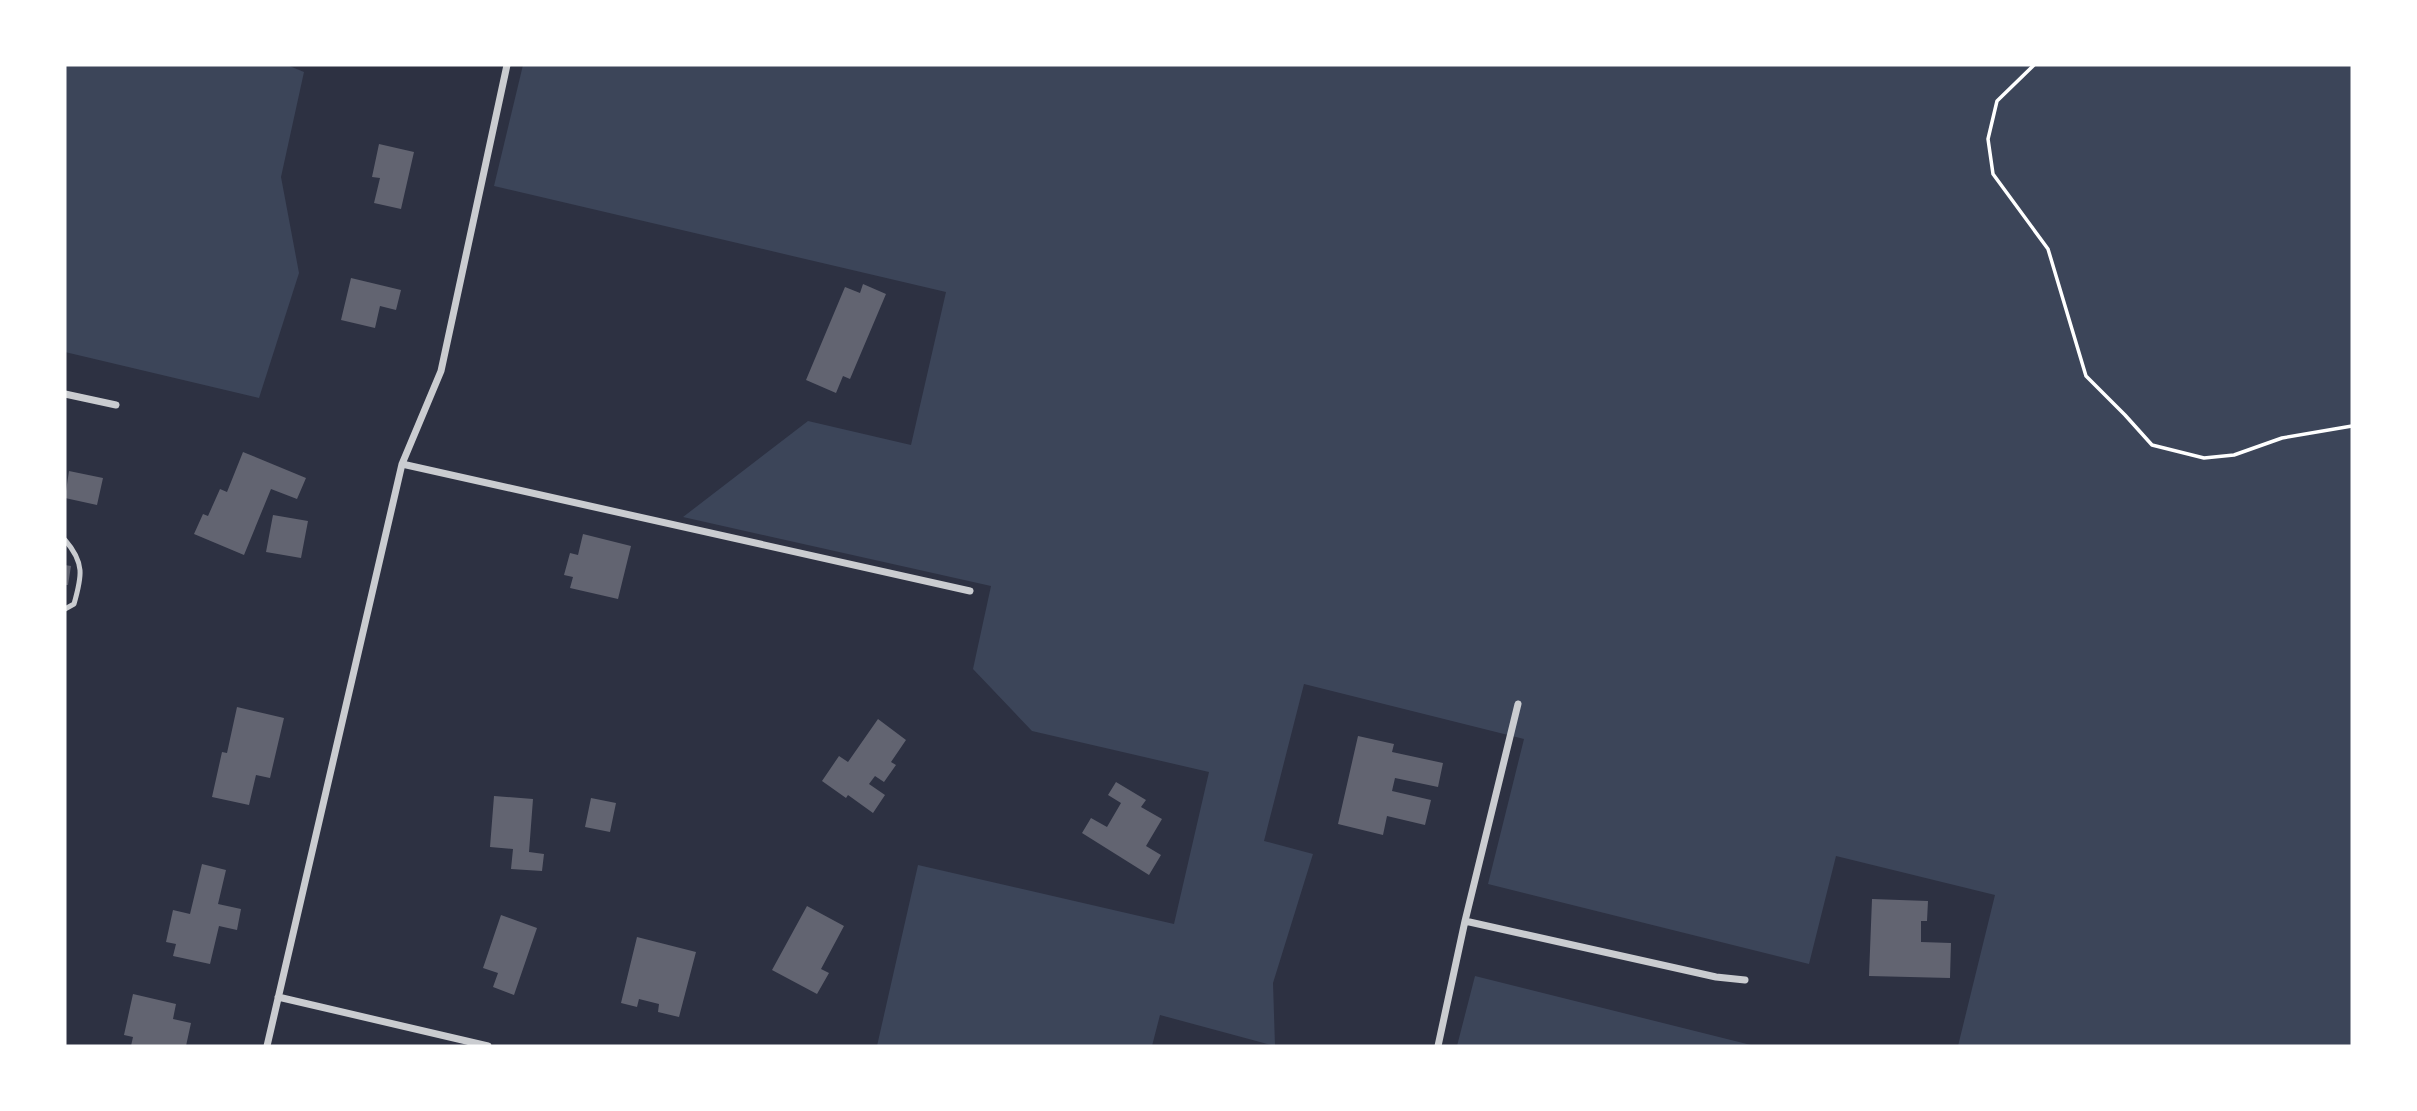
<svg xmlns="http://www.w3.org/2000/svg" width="2417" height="1111" font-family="Raleway,sans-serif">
<rect width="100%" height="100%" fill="#2d3142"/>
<!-- green -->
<path fill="#3c4559" d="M65,65H287L304,72L281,177L299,273L259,398L65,352Z
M523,65H2352V1046H1958L1995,895L1836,856L1809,964L1488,884L1524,739L1304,684L1264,841L1313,854L1273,983L1275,1046L1160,1015L1152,1046H877L918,865L1174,924L1209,772L1032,731L973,669L991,586L683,517L808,421L911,445L946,292L494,186Z
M1475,976L1755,1046H1457Z"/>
<!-- building -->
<path fill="#626471" d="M379,144L414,152L401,209L374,203L380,178L372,177Z
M351,278L401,290L396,310L380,306L375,328L341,320Z
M863,284L886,294L850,379L843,376L836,393L806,380L845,287L860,293Z
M243,452L306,478L297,499L271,489L244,555L194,534L203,514L208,516L220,489L227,492Z
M69,471L103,478L97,505L65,498Z
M273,515L308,521L301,558L266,552Z
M583,534L631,546L618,599L570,588L573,577L564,575L570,553L578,555Z
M65,565L71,566L68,585H65Z
M237,707L284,718L270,778L256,775L249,805L212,797L222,752L227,753Z
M878,719L906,740L891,762L896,765L884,782L875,776L869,784L885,795L873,813L848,795L846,798L822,781L839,756L848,762Z
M1358,736L1394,744L1392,752L1443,763L1438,787L1395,778L1392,791L1431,800L1425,825L1387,816L1383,835L1338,824Z
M1116,782L1146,800L1141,807L1162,819L1146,846L1161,855L1149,875L1082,833L1091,818L1107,827L1121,803L1108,795Z
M494,796L533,799L529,852L544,854L542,871L511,869L513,849L490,847Z
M591,798L616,803L610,832L585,827Z
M202,864L226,870L218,904L241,909L237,930L219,926L210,964L173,956L176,944L166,942L173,910L190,914Z
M1872,899L1928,901L1927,921H1921V942L1951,943L1950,978L1869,976Z
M807,906L844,926L821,969L829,973L817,994L772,970Z
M501,915L537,928L514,995L493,987L498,973L483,968Z
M637,937L696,952L679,1017L658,1012L659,1004L639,999L637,1007L621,1003Z
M133,994L176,1004L173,1019L191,1023L186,1046H131L133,1037L124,1035Z"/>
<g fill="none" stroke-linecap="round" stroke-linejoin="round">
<!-- path -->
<path stroke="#fff" stroke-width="3.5" d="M2034,65L1997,101L1988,139L1993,174L2048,249L2086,376L2125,415L2152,445L2204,458L2234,455L2282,438L2352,426"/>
<!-- service -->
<path stroke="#caccd0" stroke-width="5" d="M65,540C85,563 82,576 74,604L65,609"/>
<!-- minor -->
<path stroke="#caccd0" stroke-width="7" d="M65,394L116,405
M402,464L970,591
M1465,921L1716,977L1745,980
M278,997L488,1046
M267,1046L402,464L441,371L507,65
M1438,1046L1465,921L1518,704"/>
</g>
<!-- border -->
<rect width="2417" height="1111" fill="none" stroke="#ffffff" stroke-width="133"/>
</svg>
